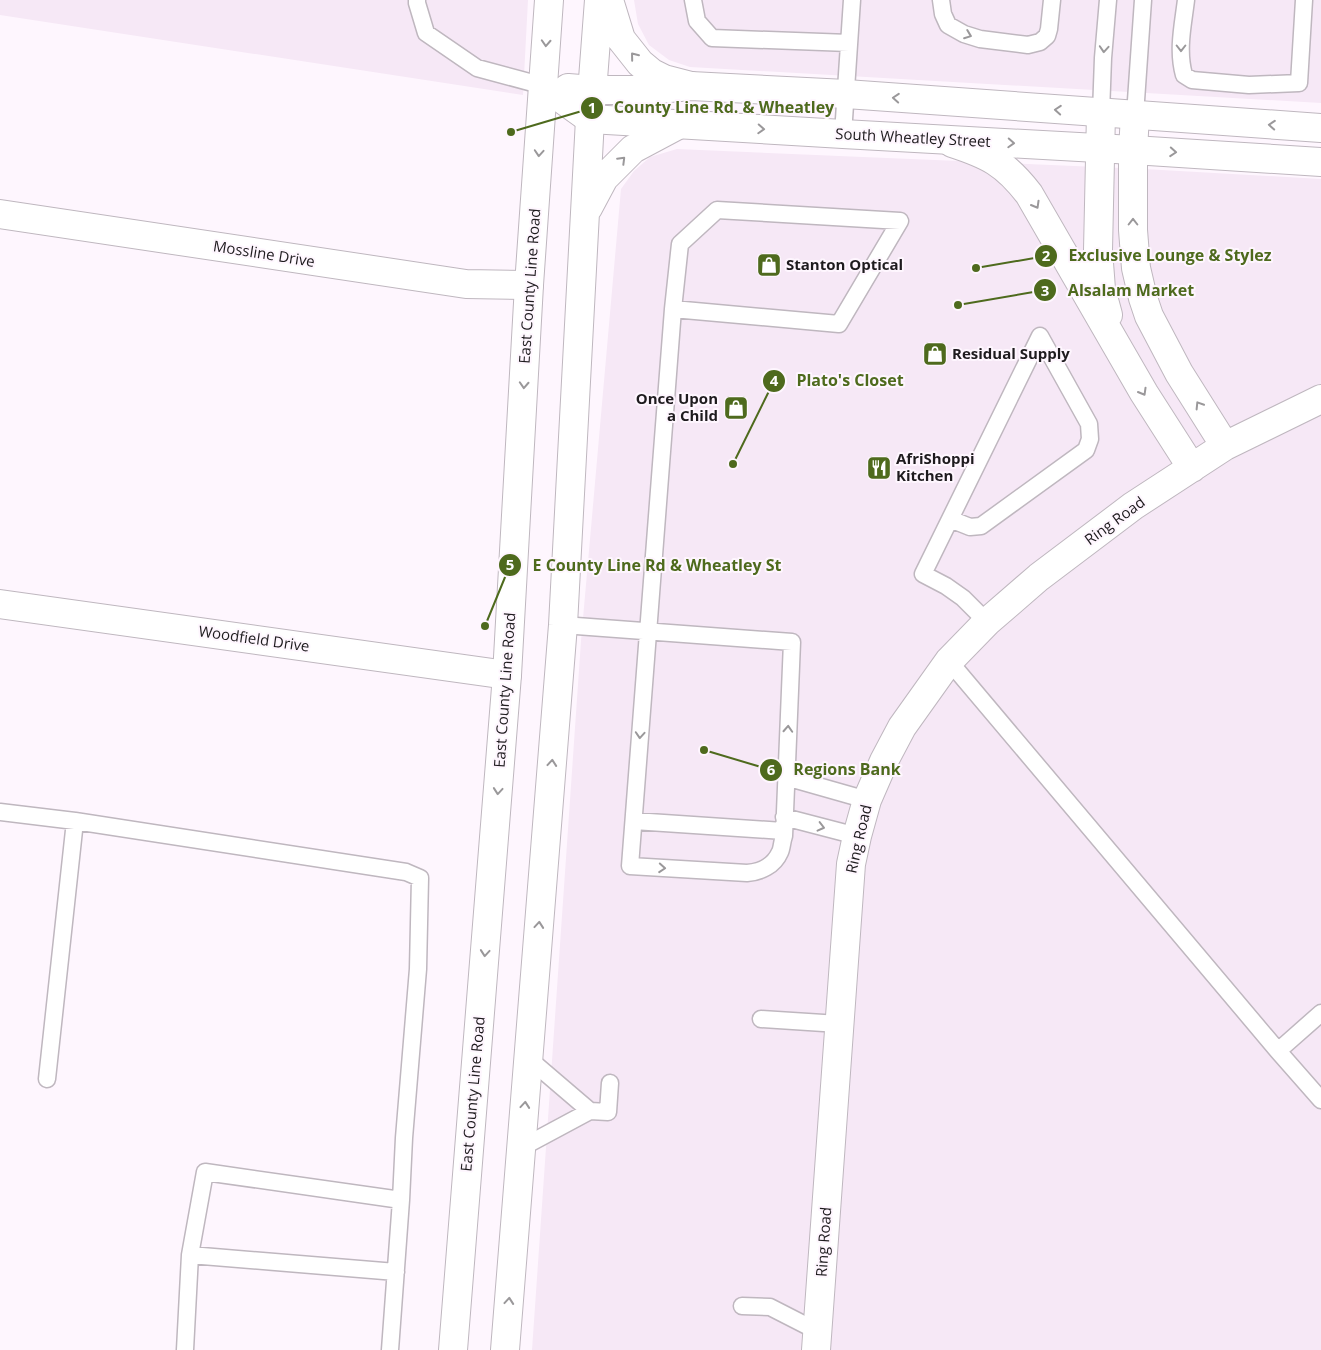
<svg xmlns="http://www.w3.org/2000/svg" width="1321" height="1350" font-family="'Open Sans',sans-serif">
<rect width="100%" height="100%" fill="#fef6fe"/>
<!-- built -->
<path fill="#f6e8f6" d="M0,0H528L523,95L0,15Z
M634,0H1321V103L690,67L669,60L649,45L638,24Z
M677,149L1144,169L1321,179V1350H532L581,641L621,189L634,171L650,157Z"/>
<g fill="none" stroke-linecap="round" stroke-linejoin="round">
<defs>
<path id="service" d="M417,0V3L426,33L477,68L544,86
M693,0L697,21L712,38L849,43
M941,0L943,14L948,25L964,34L980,39L1028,45L1040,42L1047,36L1049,29L1052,0
M1186,0C1183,25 1177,50 1184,75L1192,80L1249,85L1299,83L1304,0
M1101,113L1103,58L1108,0
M1135,115L1143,0
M843,134L852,0
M950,519L970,527L981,526L1086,450L1090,439L1089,424L1040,336L923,574L946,586L963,598L987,622
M563,625L792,642L784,836C782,841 782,848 780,852C774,866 760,872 747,873L630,866L673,309L839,324L900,221L717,210L680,244L673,309
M949,661L1278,1051L1321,1100
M786,777L867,800
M0,812L75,821L406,872L420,878L418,969L404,1138L401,1200L390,1350
M784,817L857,836
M634,821L783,831
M761,1019L839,1024
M1278,1051L1321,1013
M47,1079L75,821
M590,1111L608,1112L610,1083
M521,1148L590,1111L528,1058
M190,1255L396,1272
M742,1306L770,1307L817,1331
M185,1350L190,1255L205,1172L401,1200"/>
<path id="minor" d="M1101,113L1098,250L1101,289L1108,315
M1135,115L1133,150V230L1136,268L1143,298L1149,316L1179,373L1225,446
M952,143C989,155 1005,163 1029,194L1144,393L1192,468
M0,214L466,284L529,285
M0,604L507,675
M816,1350L851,864L857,836L867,800L884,761L902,727L949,661L987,622L1039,577L1133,506L1225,446L1321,399"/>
<path id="tertiary" d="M544,86L590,119L843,134L1133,150L1321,162
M568,88L593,90H647L691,86L846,94L1321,128"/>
<path id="secondary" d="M609,0L621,39L640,63L652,73L664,79L691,86
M588,208L604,178L633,149L680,124
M453,1350L507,675L529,285L549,0
M505,1350L563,625L590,119L599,0"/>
</defs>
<!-- service casing -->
<use href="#service" stroke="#bfb7bf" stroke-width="19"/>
<!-- minor casing -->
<use href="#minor" stroke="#bfb7bf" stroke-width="30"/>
<!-- tertiary casing -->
<use href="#tertiary" stroke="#bfb7bf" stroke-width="30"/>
<!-- secondary casing -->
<use href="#secondary" stroke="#bfb7bf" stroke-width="30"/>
<!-- service -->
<use href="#service" stroke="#fff" stroke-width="16"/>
<!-- minor -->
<use href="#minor" stroke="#fff" stroke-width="28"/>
<!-- tertiary -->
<use href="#tertiary" stroke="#fff" stroke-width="28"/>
<!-- secondary -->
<use href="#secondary" stroke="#fff" stroke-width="28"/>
</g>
<!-- one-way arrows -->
<defs><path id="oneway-chevron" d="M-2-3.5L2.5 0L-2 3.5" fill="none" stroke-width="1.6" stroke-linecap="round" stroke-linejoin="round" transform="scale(1.25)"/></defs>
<g stroke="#9a989a">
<use href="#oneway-chevron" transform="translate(968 35) rotate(21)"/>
<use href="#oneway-chevron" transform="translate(546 43) rotate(93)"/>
<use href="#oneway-chevron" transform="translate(1181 48) rotate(90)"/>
<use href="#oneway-chevron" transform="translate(1104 49) rotate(94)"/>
<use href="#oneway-chevron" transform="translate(634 56) rotate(-129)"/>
<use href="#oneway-chevron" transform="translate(896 98) rotate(-176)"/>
<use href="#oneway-chevron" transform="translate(1058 110) rotate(-176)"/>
<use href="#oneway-chevron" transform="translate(1272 125) rotate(-176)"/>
<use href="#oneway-chevron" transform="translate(761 129) rotate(3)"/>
<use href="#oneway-chevron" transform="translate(1011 143) rotate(3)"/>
<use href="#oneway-chevron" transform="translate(1173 152) rotate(4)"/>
<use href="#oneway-chevron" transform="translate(539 153) rotate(94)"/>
<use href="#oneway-chevron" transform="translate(622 160) rotate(-45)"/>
<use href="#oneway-chevron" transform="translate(1036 205) rotate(60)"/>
<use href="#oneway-chevron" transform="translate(1133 222) rotate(-90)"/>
<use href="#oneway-chevron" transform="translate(524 385) rotate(93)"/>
<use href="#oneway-chevron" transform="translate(1143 392) rotate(60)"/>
<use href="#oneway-chevron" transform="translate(1199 405) rotate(-122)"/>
<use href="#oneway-chevron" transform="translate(788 729) rotate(-87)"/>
<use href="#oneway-chevron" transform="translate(640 735) rotate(94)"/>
<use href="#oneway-chevron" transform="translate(552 763) rotate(-85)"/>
<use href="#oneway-chevron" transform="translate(498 791) rotate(95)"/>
<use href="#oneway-chevron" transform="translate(821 827) rotate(14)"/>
<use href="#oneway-chevron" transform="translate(662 868) rotate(4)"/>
<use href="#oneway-chevron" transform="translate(539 925) rotate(-85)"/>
<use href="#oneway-chevron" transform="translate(485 953) rotate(95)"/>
<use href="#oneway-chevron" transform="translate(525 1105) rotate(-85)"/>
<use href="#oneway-chevron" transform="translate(509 1301) rotate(-85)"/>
</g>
<!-- icons -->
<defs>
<symbol id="shop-square" viewBox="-11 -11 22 22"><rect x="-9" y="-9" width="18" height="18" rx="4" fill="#4e6a1d" stroke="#fef6fe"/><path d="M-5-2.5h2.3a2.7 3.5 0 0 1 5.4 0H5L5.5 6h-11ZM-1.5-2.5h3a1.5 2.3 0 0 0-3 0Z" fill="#fff"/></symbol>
<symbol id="restaurant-square" viewBox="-11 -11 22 22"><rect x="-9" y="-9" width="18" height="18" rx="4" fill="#4e6a1d" stroke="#fef6fe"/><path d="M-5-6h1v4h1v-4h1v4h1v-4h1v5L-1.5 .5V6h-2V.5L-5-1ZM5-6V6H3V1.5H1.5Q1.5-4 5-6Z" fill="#fff"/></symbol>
</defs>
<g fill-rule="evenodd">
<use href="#shop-square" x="755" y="251" width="28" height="28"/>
<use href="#shop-square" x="921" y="340" width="28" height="28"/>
<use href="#shop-square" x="722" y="394" width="28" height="28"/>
<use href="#restaurant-square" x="865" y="454" width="28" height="28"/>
</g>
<g text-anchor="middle" stroke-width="4" stroke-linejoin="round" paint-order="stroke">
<!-- street labels -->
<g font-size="15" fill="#1e1b1e" stroke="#fef6fe">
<text transform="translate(913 138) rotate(3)" y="5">South Wheatley Street</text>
<text transform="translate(264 254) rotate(9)" y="5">Mossline Drive</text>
<text transform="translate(530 286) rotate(-86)" y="5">East County Line Road</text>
<text transform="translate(1115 521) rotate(-36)" y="5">Ring Road</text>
<text transform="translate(254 639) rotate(8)" y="5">Woodfield Drive</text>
<text transform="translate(505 690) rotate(-86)" y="5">East County Line Road</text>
<text transform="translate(859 839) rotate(-77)" y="5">Ring Road</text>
<text transform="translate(473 1094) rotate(-85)" y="5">East County Line Road</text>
<text transform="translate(824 1242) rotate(-86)" y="5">Ring Road</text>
</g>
<!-- poi labels -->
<g font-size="15" font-weight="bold" fill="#1e1b1e" stroke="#fef6fe" text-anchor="start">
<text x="786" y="270">Stanton Optical</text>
<text x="952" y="359">Residual Supply</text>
<text x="718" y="404" text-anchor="end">Once Upon<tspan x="718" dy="17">a Child</tspan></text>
<text x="896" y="464">AfriShoppi<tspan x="896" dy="17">Kitchen</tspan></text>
</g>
</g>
<!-- callouts -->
<path fill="none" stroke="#4e6a1d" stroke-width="2" d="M511 132L592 108M976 268L1046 256M958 305L1045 290M733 464L774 381M485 626L510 565M704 750L771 770"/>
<g fill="#4e6a1d" stroke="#fef6fe" stroke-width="2">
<circle cx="511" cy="132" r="5"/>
<circle cx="976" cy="268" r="5"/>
<circle cx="958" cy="305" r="5"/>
<circle cx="733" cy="464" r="5"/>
<circle cx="485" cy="626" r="5"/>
<circle cx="704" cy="750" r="5"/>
<circle cx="592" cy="108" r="12"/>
<circle cx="1046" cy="256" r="12"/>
<circle cx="1045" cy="290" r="12"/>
<circle cx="774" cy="381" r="12"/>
<circle cx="510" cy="565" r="12"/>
<circle cx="771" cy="770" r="12"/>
</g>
<g font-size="15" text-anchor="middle" font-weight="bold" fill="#fff">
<text x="592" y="113">1</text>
<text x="1046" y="261">2</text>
<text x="1045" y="296">3</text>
<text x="774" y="386">4</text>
<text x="510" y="570">5</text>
<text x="771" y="775">6</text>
</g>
<g font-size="16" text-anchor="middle" font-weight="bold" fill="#4e6a1d" stroke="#fef6fe" stroke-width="4" stroke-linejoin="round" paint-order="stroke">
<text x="724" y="113">County Line Rd. &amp; Wheatley</text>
<text x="1170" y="261">Exclusive Lounge &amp; Stylez</text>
<text x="1131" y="296">Alsalam Market</text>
<text x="850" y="386">Plato's Closet</text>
<text x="657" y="571">E County Line Rd &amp; Wheatley St</text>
<text x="847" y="775">Regions Bank</text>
</g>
</svg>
